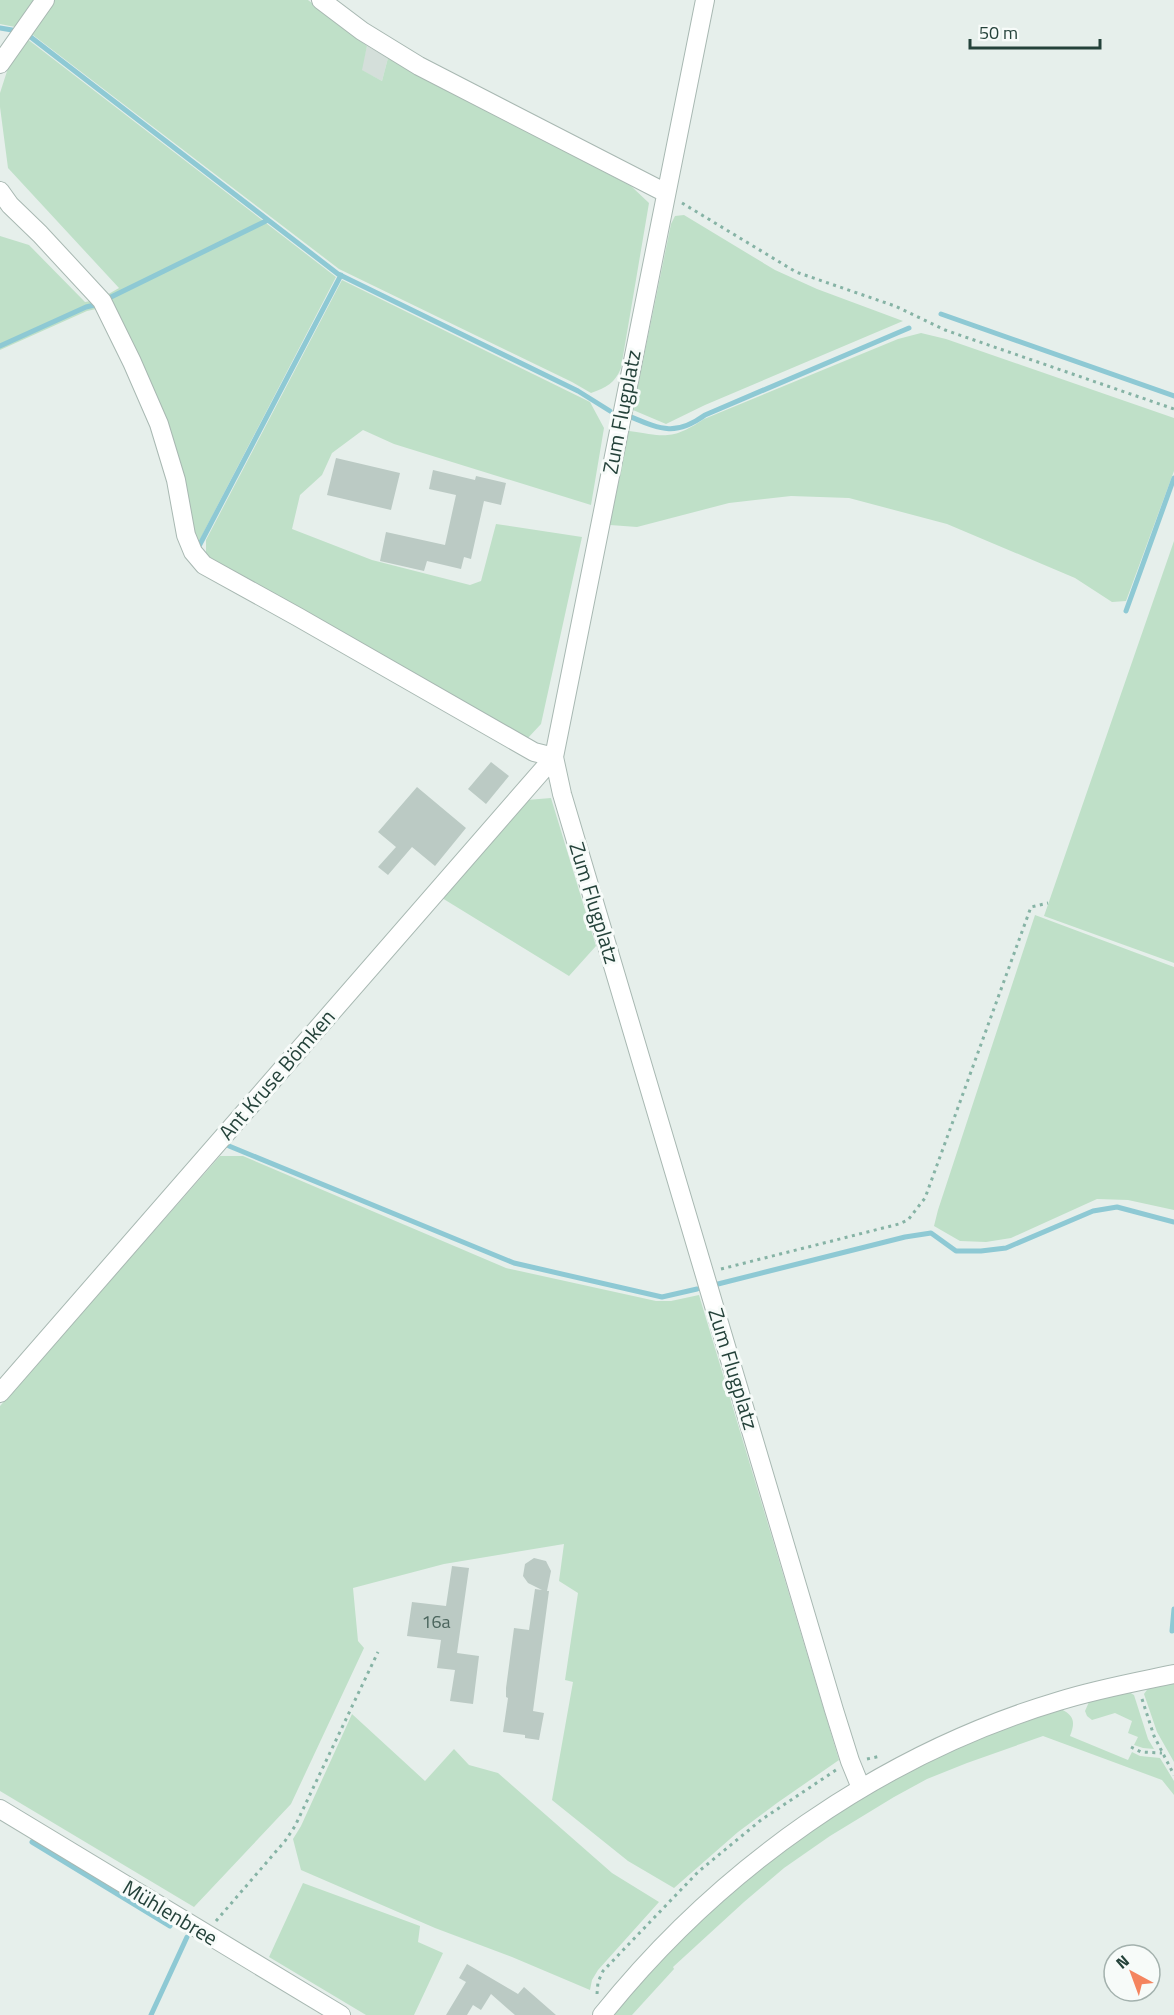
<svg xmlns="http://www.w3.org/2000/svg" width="1174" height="2015" font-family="'Titillium Web',sans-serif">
<rect width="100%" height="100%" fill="#e6efeb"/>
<!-- built -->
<path fill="#d4dfda" d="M367,46L388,58L382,81L361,70Z"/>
<!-- green -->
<path fill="#bfe0c8" d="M0,0H34L15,27L0,24Z
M52,0H308L367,46L362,70L382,81L388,58L631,186L649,203L621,368C615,383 606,388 591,393L572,382L339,269L29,32Z
M26,38L336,277L196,547L176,452L164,412L110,303L105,296L119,288L8,168L0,107V93L9,65Z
M684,215L775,270L817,289L903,321L705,405L666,424L633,410L671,224L675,216Z
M0,236L29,245L85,302L96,300V309L87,311L0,350Z
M342,280L590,402L604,428L591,505L394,444L363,430L332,453L322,475L300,495L292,529L372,560L470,585L481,581L496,524L582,537L541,724L527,739L206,558V540Z
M921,333L946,339L1174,418V471L1126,601L1112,602L1075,578L947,524L849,498L791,496L729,503L637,527L610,525L629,431C665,436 671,441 704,419L898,339Z
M1174,541V963L1044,916Z
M551,798L596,946L569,976L442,898L527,800Z
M1035,915L1174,967V1210L1128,1200L1097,1199L1011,1238L986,1242L960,1241L934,1226L938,1210Z
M220,1156H243L506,1268L656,1301H671L699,1295L839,1760L777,1803L738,1832L674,1888L628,1861L552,1800L573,1682L565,1680L578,1593L559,1581L564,1544L444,1564L353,1588L358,1641L364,1648L291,1804L194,1907L0,1791V1406Z
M1174,1683V1762L1157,1732L1144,1694L1149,1687Z
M1129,1692L1134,1695L1148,1739L1154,1749L1143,1748L1134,1745L1138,1737L1128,1733L1132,1721L1115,1713L1092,1720L1087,1716L1085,1711L1089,1702Z
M1061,1709C1075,1716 1075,1723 1070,1736L1128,1760L1132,1752L1140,1756L1160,1758L1174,1781V1795L1162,1780L1043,1736L967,1763L927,1779L894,1797L830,1836L784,1868L744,1902L673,1967L674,1969L632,2015H612L680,1939L766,1862L844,1808L897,1778L950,1752L997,1732Z
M352,1714L425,1781L454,1749L469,1765L498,1773L612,1873L659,1902L598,1970L592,1980L590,1990L512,1957L435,1928L301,1870L293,1839L301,1826Z
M303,1883L420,1926L418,1942L443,1953L414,2015H366L269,1957Z"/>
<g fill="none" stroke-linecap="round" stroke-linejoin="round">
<!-- stream -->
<path stroke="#8ec9d4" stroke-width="5" d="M0,28L12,30
M28,35L338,274L578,391L610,411
M107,299L268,220
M941,314L1174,396
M0,346L86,307L99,304
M631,417C662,430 676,436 705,415L909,328
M198,548L341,275
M1126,611L1174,478
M229,1146L514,1263L662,1297L697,1289
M714,1285L905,1237L931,1233L956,1251H981L1006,1248L1093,1211L1117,1207L1174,1222
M1172,1631L1174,1609
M32,1842L170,1926
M151,2015L187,1937"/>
</g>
<!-- building -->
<path fill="#bbcac4" d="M336,458L400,473L391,510L327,495Z
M433,470L475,480L476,476L506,483L501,505L484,501L471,559L464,557L461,569L427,561L424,571L380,561L386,532L445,545L456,495L429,489Z
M491,762L509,776L486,804L468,789Z
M417,787L466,828L435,866L412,847L388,875L378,867L396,847L378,832Z
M534,1558L546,1561L551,1571L547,1591H549L533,1711L544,1713L539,1740L525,1738V1735L503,1732L508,1698L506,1697V1688L514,1628L529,1630L535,1589L542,1590L528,1583L523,1576L525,1564Z
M452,1566L469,1568L457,1653L479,1656L473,1704L450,1701L455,1670L437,1668L441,1640L407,1636L412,1602L446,1606Z
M467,1964L518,1994L524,1987L556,2015H515L491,1994L481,2010L473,2005L467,2015H446L466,1982L459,1978Z"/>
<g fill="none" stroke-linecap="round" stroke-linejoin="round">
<defs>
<path id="minor" d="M321,0L362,31L419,66L666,193
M705,0L554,757L562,794L834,1710L850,1761L861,1788
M0,64L45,0
M0,191L10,205L40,234L102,301L132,362L159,424L176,480L186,535L193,552L204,565L298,617L534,752L554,757
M0,1393L554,757
M0,1809L341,2015
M602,2015C719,1869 879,1755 1059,1701C1097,1689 1136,1682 1174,1674"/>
</defs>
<!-- minor casing -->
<use href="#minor" stroke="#a8b8b2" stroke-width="20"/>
<!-- path -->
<path stroke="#86b3a5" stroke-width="3" stroke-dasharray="3 4.5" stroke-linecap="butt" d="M682,203L796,272L895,306L945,330L1174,409
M721,1269L899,1224L908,1220L925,1198L1031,907L1048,903
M1142,1699L1154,1736L1174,1775
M1131,1747L1141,1752L1162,1753
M867,1759L881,1756
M216,1921L285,1841L295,1826L378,1652
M597,1994L598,1982L603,1971L698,1872L761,1820L836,1770"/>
<!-- minor -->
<use href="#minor" stroke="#fff" stroke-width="18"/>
</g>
<g text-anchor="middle" stroke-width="6" stroke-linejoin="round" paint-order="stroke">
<!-- number labels -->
<g font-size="18" fill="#4a645c">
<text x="436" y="1628">16a</text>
</g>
<!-- street labels -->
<g font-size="21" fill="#24423a" stroke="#f7fbf9">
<text transform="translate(622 412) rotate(-79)" y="7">Zum Flugplatz</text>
<text transform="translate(594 903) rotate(73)" y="7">Zum Flugplatz</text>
<text transform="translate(277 1075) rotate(-49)" y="7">Ant Kruse Bömken</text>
<text transform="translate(733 1369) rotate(73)" y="7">Zum Flugplatz</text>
<text transform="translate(170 1913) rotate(31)" y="7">Mühlenbree</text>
</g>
</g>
<!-- north arrow -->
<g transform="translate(1132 1973) rotate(319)"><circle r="28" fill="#f7fbf9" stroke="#a3b1ad" stroke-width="1.5"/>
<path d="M0-4.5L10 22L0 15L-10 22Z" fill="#f4845f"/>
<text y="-9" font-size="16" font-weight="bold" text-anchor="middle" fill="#24423a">N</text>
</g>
<!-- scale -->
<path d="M970 39v9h130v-9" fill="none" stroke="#24423a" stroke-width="3"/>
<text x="979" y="39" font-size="18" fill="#24423a" stroke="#f7fbf9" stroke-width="4.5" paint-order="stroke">50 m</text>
</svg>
